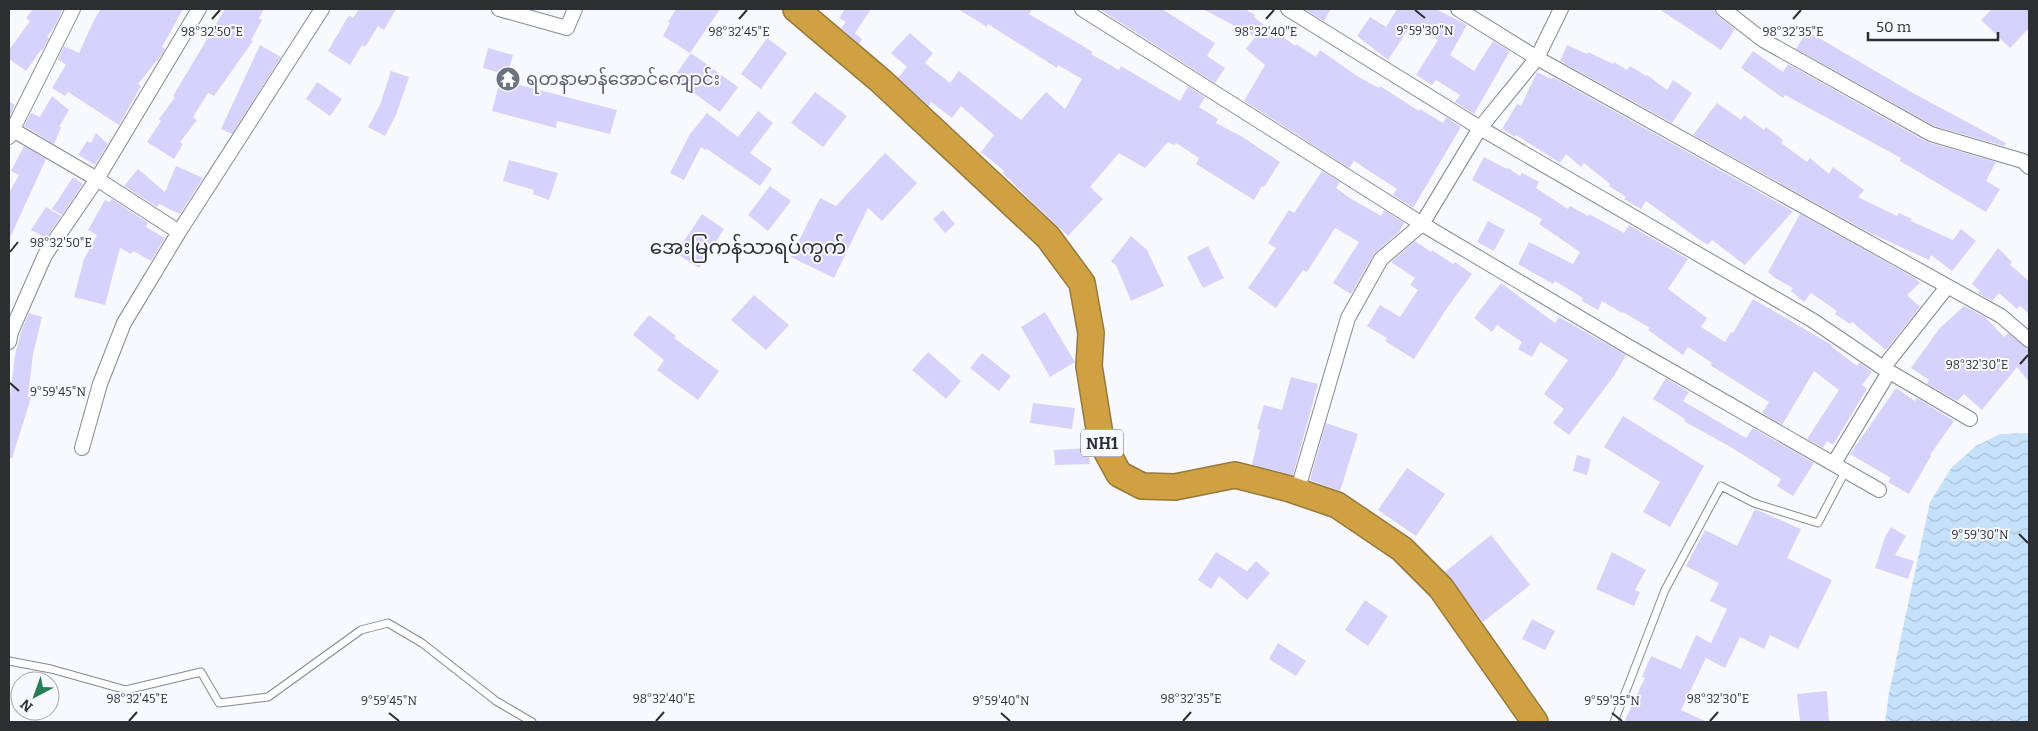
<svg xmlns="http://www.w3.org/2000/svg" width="2038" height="731" font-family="Bitter,'Noto Sans Myanmar',serif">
<defs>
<pattern id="water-waves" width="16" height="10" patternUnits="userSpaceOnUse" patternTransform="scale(1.25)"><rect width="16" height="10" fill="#c6e2fb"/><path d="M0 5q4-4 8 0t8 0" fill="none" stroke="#aac2d8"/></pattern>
</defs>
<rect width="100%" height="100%" fill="#f7f9ff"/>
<!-- water -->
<path fill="url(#water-waves)" d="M2029,433V722H1885L1889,693L1930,502L1952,467L1976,446L2000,434Z"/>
<!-- building -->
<path fill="#d7d2fb" d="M33,9H63L55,26L47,37L49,38L42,51L41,50L26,71L9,59V50L30,21L26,18Z
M101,9H183L162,47L165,49L163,53L138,84L141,86L119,125L68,92L65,96L52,88L66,65L58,59L64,46L79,53L95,18Z
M225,9H264L259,18L262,20L251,40L253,41L214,96L208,93L193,117L197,120L180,142L183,144L174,159L147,142L161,121L159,119L175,97L173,96Z
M359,9H396L384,30L378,26L365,47L362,45L350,65L328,51L349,15L353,18Z
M676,9H720L690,53L663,36L670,23L668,22Z
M845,9H871L855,33L862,39L859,44L841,28L846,22L839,18Z
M958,9H1032L1029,14L1093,52L1091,54L1119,70L1121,66L1180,101L1188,86L1205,97L1199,107L1218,119L1216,123L1241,136L1280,162L1264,187L1262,186L1254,200L1196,164L1199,158L1176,143L1174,145L1168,142L1145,168L1119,153L1090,187L1103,199L1068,236L1030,200L1003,173L1004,171L981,152L994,135L961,106L952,118L931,102L929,106L898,78L907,67L891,53L910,33L933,53L925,63L950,83L959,71L1021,120L1046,92L1065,109L1082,79L1058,65L1057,68L988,24L987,27Z
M1099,9H1162L1215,43L1207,56L1225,68L1215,83Z
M1203,9H1245L1255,15L1254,17L1279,38L1281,35L1295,46L1296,44L1316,57L1320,50L1357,76L1379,88L1380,86L1419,111L1420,109L1443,123L1446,117L1461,127L1413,208L1393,195L1397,189L1354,161L1349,168L1244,101L1265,65L1246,49L1255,37Z
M1304,9H1331L1324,21Z
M1397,9H1436L1467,25L1450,55L1474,71L1493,41L1510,51L1474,114L1455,102L1460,95L1436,80L1432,85L1416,75L1438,40L1412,24L1388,60L1357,36L1370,17L1386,27Z
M1659,9H1714L1718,16L1735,29L1721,50Z
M1992,9H2029V28L2010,48L1981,20Z
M1807,31L1913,93L2006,143L2004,146L1934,126L1796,49Z
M767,38L787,53L761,89L741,74Z
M260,45L281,57L232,134L221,129Z
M1567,45L1587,54L1588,52L1613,64L1614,62L1627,70L1630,66L1646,76L1647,75L1667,90L1673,80L1692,93L1672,123L1560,61Z
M488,48L513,55L507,75L483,68Z
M1753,51L1783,72L1788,64L1927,142L1996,162L1986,181L2000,189L1986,212L1900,161L1901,158L1785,95L1783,98L1741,68Z
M691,53L738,87L720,112L673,78Z
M391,71L409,77L396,115L385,136L368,127L380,105Z
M1537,72L1552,79L1553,77L1793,211L1745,265L1712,240L1708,245L1700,240L1646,201L1641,209L1624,199L1626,197L1609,186L1610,184L1584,163L1581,167L1566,154L1560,163L1516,135L1515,137L1502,129L1517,104L1521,106Z
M500,80L617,110L610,134L557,121L556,128L492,111Z
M317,82L342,99L330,116L306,99Z
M815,92L847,116L823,147L791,123Z
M52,96L69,110L59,127H61L54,144L24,126L31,113L40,117Z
M9,102L15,105L9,118Z
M1717,103L1741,120L1744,115L1764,130L1766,127L1783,140L1781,143L1807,162L1810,158L1829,174L1833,167L1864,190L1858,197L1897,216L1899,213L1912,219L1911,221L1953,240L1961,229L1976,241L1952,271L1931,255L1929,260L1866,231L1693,135Z
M758,111L773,123L750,153L772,169L760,186L707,149L705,150L701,147L684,180L670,173L690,134L707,113L738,137Z
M96,133L108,144L95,165L78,155L87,141L91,143Z
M24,146L46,159L9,240V193L19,175L11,171Z
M885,153L917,183L882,221L868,208L834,278L791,257L820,198L836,206Z
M1484,157L1507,169L1508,168L1520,176L1522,173L1539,182L1536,188L1568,209L1570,206L1588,216L1589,214L1624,233L1629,225L1688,259L1668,289L1707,318L1701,327L1725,342L1731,332L1733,333L1753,299L1832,345L1831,346L1857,366L1859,362L1872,372L1862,385L1867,389L1833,445L1827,441L1823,448L1807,439L1839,390L1814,371L1782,425L1762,413L1769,402L1710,365L1712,363L1688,347L1683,355L1648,330L1650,328L1623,312L1622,313L1602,301L1598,310L1582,301L1583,298L1555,281L1553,284L1518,264L1529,242L1573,264L1580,252L1539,224L1542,219L1472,180Z
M509,160L558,173L549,200L533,194L534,190L503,181Z
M176,166L203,178L180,214L159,204L157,207L124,186L138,169L165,192Z
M1322,171L1340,182L1336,188L1350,198L1381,216L1384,210L1404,223L1400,231L1374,254L1351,294L1333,283L1359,242L1335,228L1307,272L1303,270L1276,308L1248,288L1276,248L1268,243L1289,210L1294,213Z
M73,177L83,184L62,215L52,209Z
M770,186L791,201L768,231L748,215Z
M112,199L148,223L146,227L165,238L151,261L133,251L131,254L120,248L105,305L74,297L84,259L97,235L88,230L105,200L109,202Z
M46,207L61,216L46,238L31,230Z
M943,210L955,224L945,233L933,219Z
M702,214L724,229L699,268L676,253Z
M1800,214L1915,278L1920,283L1907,295L1920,307L1886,350L1852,322L1850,324L1835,314L1837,311L1811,293L1804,302L1791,291L1793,288L1775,278L1768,272Z
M1488,221L1505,230L1494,251L1477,242Z
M1131,236L1147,250L1164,286L1131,301L1116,265L1111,261Z
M1415,241L1431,252L1432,250L1453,264L1455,262L1472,274L1447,308L1414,359L1385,341L1387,338L1367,326L1380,305L1400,317L1418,290L1410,285L1415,278L1391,262Z
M1208,246L1224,278L1203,288L1187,257Z
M1998,248L2012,262L2010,265L2029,281V314L2020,306L2017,309L1999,293L1992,301L1978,293L1980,291L1972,284Z
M1501,283L1555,323L1559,317L1626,355L1614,376L1569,435L1553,423L1564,409L1544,394L1568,360L1540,342L1532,357L1518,349L1522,342L1497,325L1492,332L1474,318Z
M754,295L789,325L766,350L731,320Z
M1964,306L1985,317L2004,337L2008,333L2029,349V382L2017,367L1982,410L1964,394L1957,401L1927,384L1929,380L1911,368L1940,328Z
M1045,312L1075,362L1050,377L1021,327Z
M29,313L42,317L33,354L28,397L31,398L12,458H9V404L15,355L21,332Z
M649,315L676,336L674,338L719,371L698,400L657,370L664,360L633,335Z
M928,352L961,381L946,399L912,370Z
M982,353L1011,376L999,391L970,368Z
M1291,377L1318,384L1293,475L1252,465L1260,430L1257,429L1264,405L1282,410Z
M1666,378L1689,392L1683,401L1746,438L1753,428L1814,463L1793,496L1777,486L1781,479L1734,449L1684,421L1685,419L1653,399Z
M1896,388L1915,401L1917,398L1954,421L1930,455L1931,456L1909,494L1888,482L1891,478L1850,454Z
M1033,403L1075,408L1072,429L1030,423Z
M1623,416L1704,466L1670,527L1643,512L1660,482L1604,447Z
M1326,423L1358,434L1340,491L1310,480Z
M1088,448L1090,464L1055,465L1054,450Z
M1577,455L1591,459L1587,475L1573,471Z
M1407,468L1445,494L1416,536L1378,510Z
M1755,509L1801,529L1787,558L1832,580L1798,649L1770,635L1764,649L1740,637L1725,668L1706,658L1681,710L1707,722H1624L1645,678L1642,677L1651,656L1681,669L1696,635L1711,643L1727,609L1710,601L1719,583L1686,566L1705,530L1737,546Z
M1891,527L1906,536L1895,555L1914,561L1908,579L1875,568L1885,537Z
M1491,535L1530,585L1483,622L1445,572Z
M1216,552L1247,571L1256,561L1270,573L1247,600L1219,576L1211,589L1198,580Z
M1612,552L1646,570L1635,590L1640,592L1634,606L1596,589Z
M1365,600L1388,616L1368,646L1345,630Z
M1532,619L1555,631L1545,650L1522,639Z
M1278,643L1306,661L1296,676L1269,659Z
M1827,691L1829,722H1800L1797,694Z"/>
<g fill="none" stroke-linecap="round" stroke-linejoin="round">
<defs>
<path id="lane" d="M9,661L51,669L126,690L201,672L219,703L268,697L361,630L388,623L422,643L496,701L532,722
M1614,722L1665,590L1721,486L1754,503L1818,523L1846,470"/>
<path id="street" d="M499,9L567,28L575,9
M1082,9L1422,224L1624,344L1879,490
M1288,9L1480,128L1812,320L1883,368L1970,419
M1458,9L1537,58L2001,316L2029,340
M1723,9L1763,40L1931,134L2023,161L2029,167
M13,130L97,179L179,232
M9,137L73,9
M9,342L11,332L45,255L97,179L199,9
M1883,368L1947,287
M82,448L100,384L124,323L179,232L322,9
M1834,463L1889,372
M1297,492L1348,318L1381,259L1422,224L1480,128L1537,58L1561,9"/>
<path id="highway" d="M796,9L881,81L1048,237L1082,283L1091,333L1089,366L1101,441L1119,474L1142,486L1175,487L1235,475L1290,489L1337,505L1402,549L1441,588L1535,722"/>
</defs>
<!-- lane casing -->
<use href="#lane" stroke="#858890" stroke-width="9"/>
<!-- street casing -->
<use href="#street" stroke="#858890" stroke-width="16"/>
<!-- highway casing -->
<use href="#highway" stroke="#96793c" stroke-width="28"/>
<!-- lane -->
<use href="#lane" stroke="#fff" stroke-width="7"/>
<!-- street -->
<use href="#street" stroke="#fff" stroke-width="14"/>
<!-- highway -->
<use href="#highway" stroke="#cfa142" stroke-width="25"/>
</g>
<!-- ticks -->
<path fill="none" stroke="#2d2e32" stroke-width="2" d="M1415,10L1425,18M212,19L220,10M739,19L747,10M1266,19L1274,10M1793,19L1801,10M10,252L18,242M2020,364L2028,355M10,383L19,391M2019,534L2028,543M389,713L399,721M1001,713L1010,721M1612,713L1622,721M129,721L137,712M656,721L664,712M1183,721L1191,712M1710,721L1718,712"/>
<!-- icons -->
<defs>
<symbol id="temple-disc" viewBox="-11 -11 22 22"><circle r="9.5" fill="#6b7280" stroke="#f7f9ff"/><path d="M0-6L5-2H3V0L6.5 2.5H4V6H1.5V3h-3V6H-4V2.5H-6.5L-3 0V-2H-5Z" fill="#fff"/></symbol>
</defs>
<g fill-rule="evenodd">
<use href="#temple-disc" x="494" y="65" width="28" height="28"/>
</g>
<g text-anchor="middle" stroke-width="4" stroke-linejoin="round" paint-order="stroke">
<!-- shield labels -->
<rect fill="#f7f9ff" stroke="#6a6b70" stroke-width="1" x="1081" y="429.5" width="42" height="27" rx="4"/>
<g font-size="16" font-weight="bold" fill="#2d2e32">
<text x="1102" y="449">NH1</text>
</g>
<!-- worship labels -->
<g font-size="18" fill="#5b616d" stroke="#f7f9ff" text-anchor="start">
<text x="526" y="85">ရတနာမာန်အောင်ကျောင်း</text>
</g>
<!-- quarter labels -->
<g font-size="20" fill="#2d2e32" stroke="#f7f9ff">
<text x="748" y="254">အေးမြကန်သာရပ်ကွက်</text>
</g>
</g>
<g font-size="12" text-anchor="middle" fill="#2d2e32" stroke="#f7f9ff" stroke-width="4" stroke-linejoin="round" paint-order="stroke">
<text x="1425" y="35">9°59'30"N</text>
<text x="212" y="36">98°32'50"E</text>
<text x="739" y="36">98°32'45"E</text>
<text x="1266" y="36">98°32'40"E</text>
<text x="1793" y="36">98°32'35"E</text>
<text x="61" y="247">98°32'50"E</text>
<text x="1977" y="369">98°32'30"E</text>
<text x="58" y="396">9°59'45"N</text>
<text x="1980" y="539">9°59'30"N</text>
<text x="137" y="703">98°32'45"E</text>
<text x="664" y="703">98°32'40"E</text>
<text x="1191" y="703">98°32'35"E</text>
<text x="1718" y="703">98°32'30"E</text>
<text x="389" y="705">9°59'45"N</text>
<text x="1001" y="705">9°59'40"N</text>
<text x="1612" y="705">9°59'35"N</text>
</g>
<!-- border -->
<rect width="2038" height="731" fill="none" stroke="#2d2e32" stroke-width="20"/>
<!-- north arrow -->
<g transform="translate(35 696) rotate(221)"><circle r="24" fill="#f7f9ff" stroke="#a6a8ad"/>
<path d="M0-4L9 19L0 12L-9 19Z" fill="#257e53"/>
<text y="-8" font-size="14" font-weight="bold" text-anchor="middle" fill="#2d2e32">N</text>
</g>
<!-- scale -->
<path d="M1868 32v8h130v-8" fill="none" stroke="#2d2e32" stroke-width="2.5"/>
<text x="1876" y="32" font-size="15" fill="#2d2e32" stroke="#f7f9ff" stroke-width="4" paint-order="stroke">50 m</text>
</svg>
